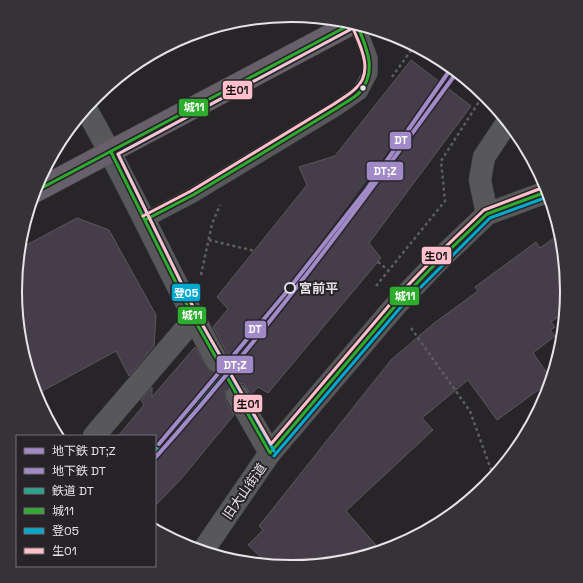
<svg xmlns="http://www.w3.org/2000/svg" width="583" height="583" font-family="'Space Grotesk','Noto Sans JP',sans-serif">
<rect width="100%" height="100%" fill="#272528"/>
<!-- building -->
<path fill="#463d4b" stroke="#5a585b" d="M411,60L471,106L369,243L381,258L268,393L258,387L251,395L244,384L237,383L231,384L226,388L225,395L226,401L234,415L181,479L155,506V436H118L144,405L141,400L152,387V397L195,347L210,371L217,373L223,372L227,368L229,362L228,355L213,327L228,309L217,297L307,185L299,167L335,156Z
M77,218L109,230L156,315L154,346L129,376L116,351L35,395L20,345L15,291L19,249Z
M561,233L568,292L566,311L551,322L555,327L550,330L555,336L533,353L552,380L497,420L468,380L422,418L433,430L346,511L382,552L345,563L291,568L270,566L248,545L263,530L259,526L391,360L433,324L478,291L475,287L536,242L540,248Z"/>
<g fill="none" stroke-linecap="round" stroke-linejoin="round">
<!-- minor-tunnel -->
<path stroke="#444245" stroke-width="22" stroke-dasharray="22 11" stroke-linecap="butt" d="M217,361L237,395"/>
<defs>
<path id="service" d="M145,220L193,195L337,108L360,92L370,73V58L357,24"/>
<path id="minor" d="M86,109C133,191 171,278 217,361
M487,214L480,180L484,157L508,121
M237,395L270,453
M94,436L194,319"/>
<path id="tertiary" d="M202,552L270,453L396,305L440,259L487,214L549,191"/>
<path id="primary" d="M34,192L353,23"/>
</defs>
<!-- service casing -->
<use href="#service" stroke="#434244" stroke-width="16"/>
<!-- minor casing -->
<use href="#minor" stroke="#434244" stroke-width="23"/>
<!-- tertiary casing -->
<use href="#tertiary" stroke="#434244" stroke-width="23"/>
<!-- primary casing -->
<use href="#primary" stroke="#434244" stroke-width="23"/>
<!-- path -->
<path stroke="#5e5d5f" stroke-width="2.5" stroke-dasharray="3 3" stroke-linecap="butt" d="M392,77L415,45
M209,240L255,251
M378,262L388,270
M201,275L212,224L220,205
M376,286L445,201L441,161L484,94
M411,328L470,411L494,478"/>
<!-- service -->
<use href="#service" stroke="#585759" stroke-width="15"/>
<!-- minor -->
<use href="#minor" stroke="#585759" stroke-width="22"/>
<!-- tertiary -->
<use href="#tertiary" stroke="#585759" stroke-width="22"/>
<!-- primary -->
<use href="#primary" stroke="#67606a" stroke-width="22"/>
<defs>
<path id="bus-1" d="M111,152L194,319L270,453L396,305L440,259L487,214L549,191
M34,192L353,23
M145,220L193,195L337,108C344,103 355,98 360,92C378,70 366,47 357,24"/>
<path id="bus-2" d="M274,451L198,317L118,154L355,27
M274,456L400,308L490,218L550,196"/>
<path id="bus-3" d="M355,27L118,154L198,317L271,444L392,302L437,255L484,210L547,186
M143,216L191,191L334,104C341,99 349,95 355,89C375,72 360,45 352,26"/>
</defs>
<!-- bus-1 casing -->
<use href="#bus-1" stroke="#272429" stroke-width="6"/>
<!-- bus-2 casing -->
<use href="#bus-2" stroke="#272429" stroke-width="6"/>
<!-- bus-3 casing -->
<use href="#bus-3" stroke="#272429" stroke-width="6"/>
<!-- bus-1 -->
<use href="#bus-1" stroke="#2dac2d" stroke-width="3"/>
<!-- bus-2 -->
<use href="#bus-2" stroke="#00a9ce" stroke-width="3"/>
<!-- bus-3 -->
<use href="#bus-3" stroke="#ffc0cb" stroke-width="3"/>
<defs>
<path id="rail-1" d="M155,451C263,330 358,200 453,69"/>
</defs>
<!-- rail-1 casing -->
<use href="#rail-1" stroke="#272429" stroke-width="7"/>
<!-- rail-1 -->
<use href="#rail-1" stroke="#25a78d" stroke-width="4"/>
<defs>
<path id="metro-1" d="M155,458C264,336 361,204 457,72"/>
<path id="metro-2" d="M159,444L284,295L367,189L452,67"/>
</defs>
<!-- metro-1 casing -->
<use href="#metro-1" stroke="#272429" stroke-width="7"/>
<!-- metro-2 casing -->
<use href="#metro-2" stroke="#272429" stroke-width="7"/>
<!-- metro-1 -->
<use href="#metro-1" stroke="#a28ac8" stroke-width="4"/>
<!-- metro-2 -->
<use href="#metro-2" stroke="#a28ac8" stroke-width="4"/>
</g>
<!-- markers -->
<circle fill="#e6e4e7" stroke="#272429" stroke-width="1.5" cx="363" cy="88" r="3.5"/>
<circle fill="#272429" stroke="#e6e4e7" stroke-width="2" cx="290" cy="288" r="5"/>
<g text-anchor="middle" stroke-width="4" stroke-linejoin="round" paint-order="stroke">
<!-- stop labels -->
<g font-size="13" font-weight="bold" fill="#e6e4e7" stroke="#272429" text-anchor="start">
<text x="299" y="293">宮前平</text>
</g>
<!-- street labels -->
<g font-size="13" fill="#e6e4e7" stroke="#272429">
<text transform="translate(244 491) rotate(-55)" y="5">旧大山街道</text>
</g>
</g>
<!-- crop -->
<path d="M0 0H583V583H0ZM22 291a269 269 0 1 1 538 0a269 269 0 1 1-538 0Z" fill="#363338" fill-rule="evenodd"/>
<path fill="none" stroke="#e6e4e7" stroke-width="2" d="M22 291a269 269 0 1 1 538 0a269 269 0 1 1-538 0Z"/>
<g stroke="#272429" stroke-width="1.5">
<rect x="222" y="80" width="31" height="20" rx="4" fill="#ffc0cb"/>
<rect x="178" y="98" width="31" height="19" rx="4" fill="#2dac2d"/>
<rect x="389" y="131" width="23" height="19" rx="4" fill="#a28ac8"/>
<rect x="366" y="161" width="38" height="20" rx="4" fill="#a28ac8"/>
<rect x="421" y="246" width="31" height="19" rx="4" fill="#ffc0cb"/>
<rect x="171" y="283" width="30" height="19" rx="4" fill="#00a9ce"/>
<rect x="389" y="286" width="31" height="20" rx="4" fill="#2dac2d"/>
<rect x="177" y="306" width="30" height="19" rx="4" fill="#2dac2d"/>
<rect x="244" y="320" width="23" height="19" rx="4" fill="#a28ac8"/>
<rect x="216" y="355" width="38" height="19" rx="4" fill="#a28ac8"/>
<rect x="233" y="394" width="30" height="19" rx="4" fill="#ffc0cb"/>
</g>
<g font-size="11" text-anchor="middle" font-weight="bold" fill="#fff">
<text x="194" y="111">城11</text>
<text x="401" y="144">DT</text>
<text x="385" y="175">DT;Z</text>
<text x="186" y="297">登05</text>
<text x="405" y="300">城11</text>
<text x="192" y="319">城11</text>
<text x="255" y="333">DT</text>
<text x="235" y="369">DT;Z</text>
</g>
<g font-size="11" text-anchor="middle" font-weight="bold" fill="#111">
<text x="237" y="94">生01</text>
<text x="436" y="260">生01</text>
<text x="248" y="408">生01</text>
</g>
<!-- legend -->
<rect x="16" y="435" width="140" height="132" fill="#272429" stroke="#737175"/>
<rect x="24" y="448" width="20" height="6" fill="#a28ac8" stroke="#737175"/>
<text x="52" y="455" font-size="12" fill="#e6e4e7">地下鉄 DT;Z</text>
<rect x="24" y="468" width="20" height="6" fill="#a28ac8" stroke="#737175"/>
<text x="52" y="475" font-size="12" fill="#e6e4e7">地下鉄 DT</text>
<rect x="24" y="488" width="20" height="6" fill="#25a78d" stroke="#737175"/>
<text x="52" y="495" font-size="12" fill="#e6e4e7">鉄道 DT</text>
<rect x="24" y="508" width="20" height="6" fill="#2dac2d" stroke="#737175"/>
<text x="52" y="515" font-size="12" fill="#e6e4e7">城11</text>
<rect x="24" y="528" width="20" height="6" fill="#00a9ce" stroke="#737175"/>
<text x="52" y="535" font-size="12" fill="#e6e4e7">登05</text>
<rect x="24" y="548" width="20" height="6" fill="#ffc0cb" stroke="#737175"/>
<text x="52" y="555" font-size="12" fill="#e6e4e7">生01</text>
</svg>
